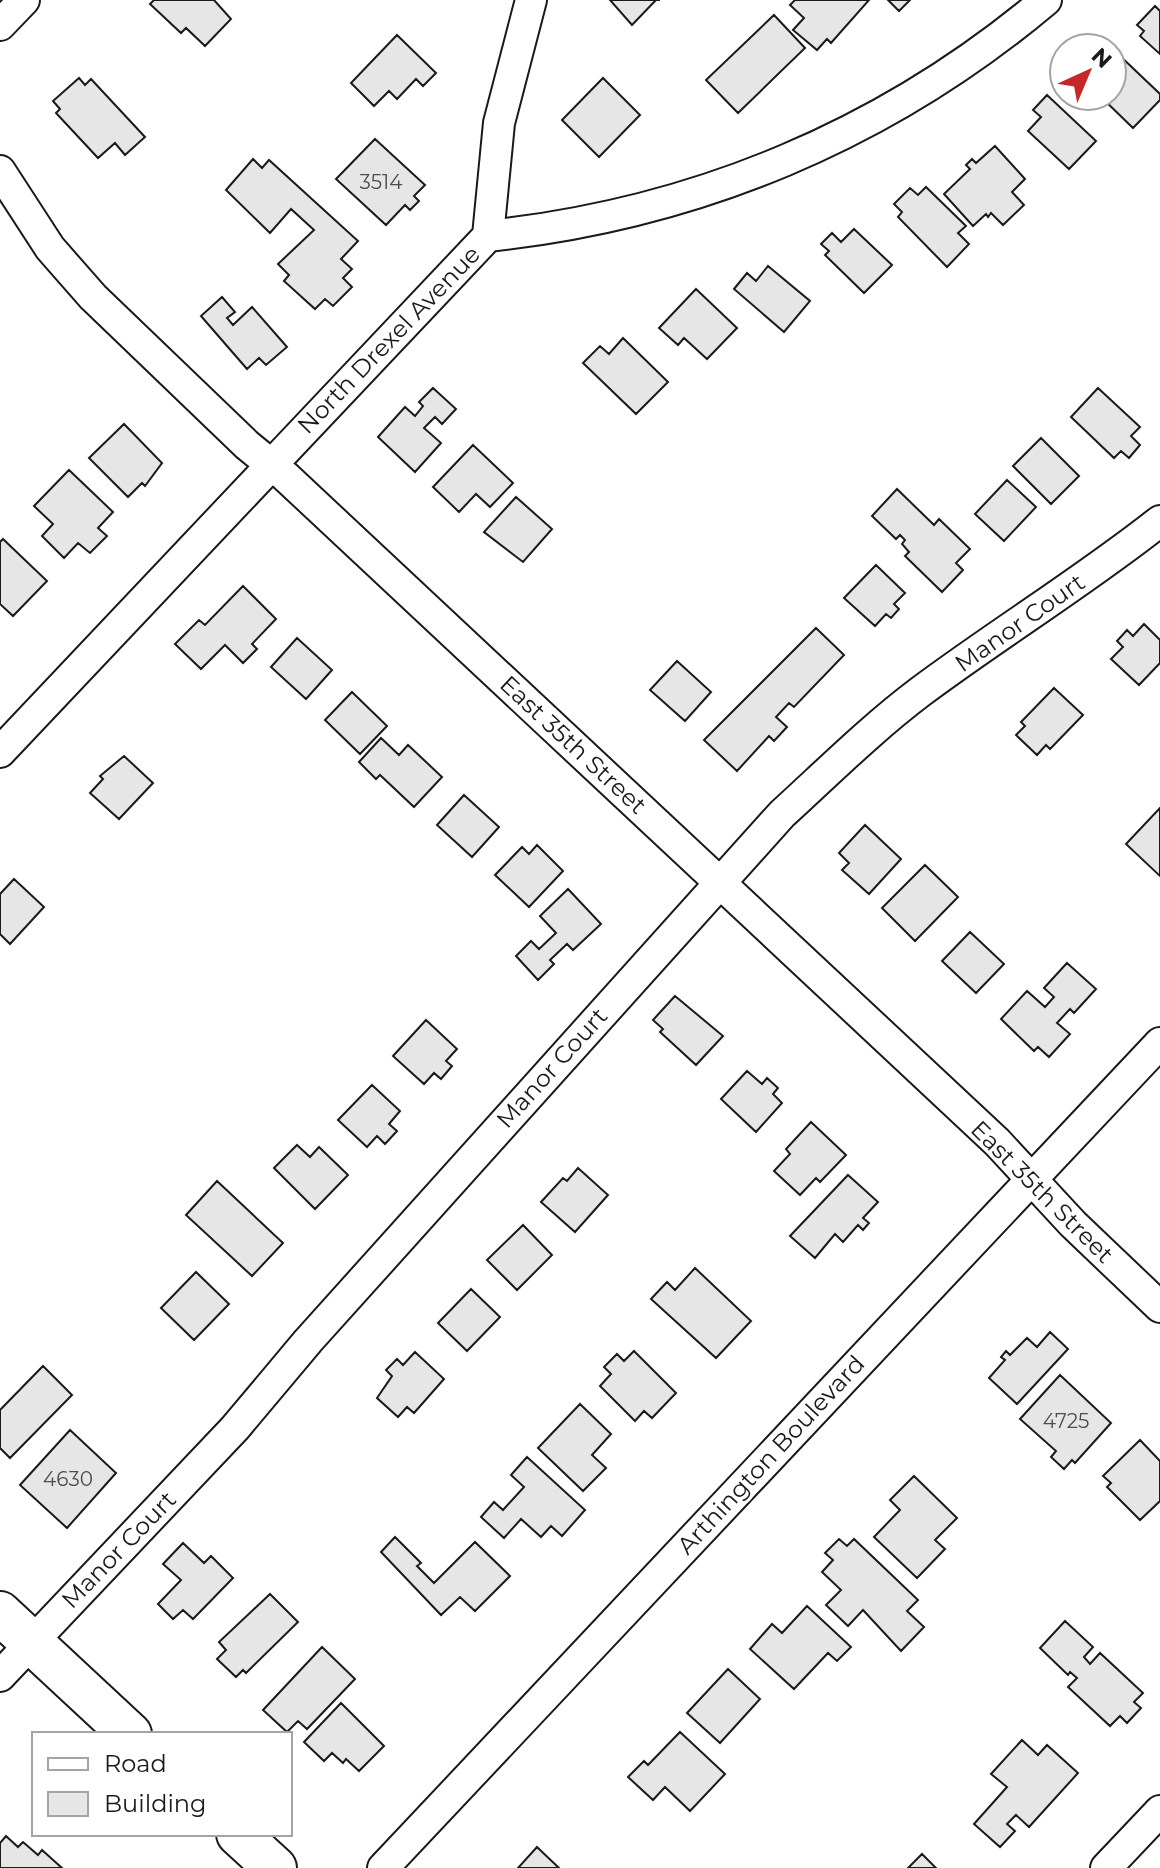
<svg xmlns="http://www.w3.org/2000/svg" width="1160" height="1868" font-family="Montserrat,sans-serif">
<rect width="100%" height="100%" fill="#fff"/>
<!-- building -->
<path fill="#e6e6e6" stroke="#1a1a1a" stroke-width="2" d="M154,0H214L231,19L205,46L186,28L181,33L150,4Z
M610,0H660H656L632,25Z
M795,0H869L831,43L827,39L817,50L793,30L804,18L790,5Z
M888,0H910L899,11Z
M1155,6L1160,11V54L1140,36L1144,31L1137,25Z
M774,15L805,48L738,113L706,80Z
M397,35L436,73L423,86L416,79L397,99L389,91L374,106L351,83Z
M1118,54L1160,94V100L1133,128L1100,96H1112V60Z
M79,78L85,85L91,79L145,137L125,155L115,143L98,158L56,113L60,109L53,101Z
M603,78L640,115L599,157L562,120Z
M1047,95L1096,141L1069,169L1028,131L1041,117L1033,110Z
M375,139L425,185L414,196L419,201L410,210L405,205L386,225L336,179Z
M995,146L1025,179L1012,192L1024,205L1003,225L991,213L988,217L986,214L973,226L944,194L970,169L966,165L972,159L976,163Z
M253,159L262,168L269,160L358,241L341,259L352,269L343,278L352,287L333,306L325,299L315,309L284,281L289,275L278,264L314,230L291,209L270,233L226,190Z
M926,187L966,226L958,233L969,244L947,267L898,217L902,212L894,204L910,188L918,195Z
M854,229L892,265L864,293L825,255L829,251L821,244L832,233L841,242Z
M768,266L810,301L784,332L734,289L747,273L756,281Z
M696,289L737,328L707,359L684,338L678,345L659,328Z
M222,297L235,312L227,318L233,325L252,307L287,347L266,365L259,358L247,369L201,316Z
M623,338L668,382L636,414L583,363L600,346L609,354Z
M433,388L456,409L442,424L435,417L424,428L441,443L415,472L378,437L405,407L415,416L423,406L419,402Z
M1098,388L1140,427L1131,436L1140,445L1129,458L1121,451L1114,458L1071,417Z
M124,424L162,463L145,486L142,483L128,497L89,458Z
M1041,438L1079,476L1051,504L1013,466Z
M473,445L513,483L490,507L476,494L459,512L433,487Z
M69,470L113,512L98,528L107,536L90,553L78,543L64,558L42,536L53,524L34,506Z
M1007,480L1036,507L1004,541L975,514Z
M897,489L934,525L939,519L970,549L956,563L963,570L942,592L905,556L909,552L902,544L905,540L900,535L896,539L872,516Z
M516,497L552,529L523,562L484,532Z
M3,539L47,581L13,616L0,604V542Z
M876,565L905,593L894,604L899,609L891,618L886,614L875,626L844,598Z
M243,586L276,619L252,644L257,649L243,663L225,645L201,669L175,644L199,620L205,625Z
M1144,624L1160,640V663L1139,685L1111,659L1123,647L1117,641L1127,630L1133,636Z
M816,628L844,655L794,707L789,703L776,717L787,727L774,741L769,736L737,771L704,740Z
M297,638L332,670L306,699L271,667Z
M677,661L711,692L685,721L650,690Z
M1054,688L1083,715L1050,749L1046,745L1037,755L1016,735L1025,726L1021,722Z
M352,692L387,726L360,754L325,720Z
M381,738L399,755L408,745L442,777L414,807L380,775L376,779L359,762Z
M124,756L153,783L119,819L90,793L103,779L100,776Z
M464,795L499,827L472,857L437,825Z
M1160,808V876L1126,844Z
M865,825L901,859L869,894L842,870L849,863L839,853Z
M537,845L563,871L529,907L495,875L522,847L529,854Z
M925,865L958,897L915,941L882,908Z
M14,879L44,907L10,944L0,934V894Z
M568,889L601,924L573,950L567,944L550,960L554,964L538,980L516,956L531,941L539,949L556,933L540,916Z
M970,932L1004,964L976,993L942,961Z
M1067,963L1096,989L1074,1013L1070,1009L1057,1023L1070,1034L1049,1057L1038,1047L1034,1051L1001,1019L1027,991L1045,1007L1054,997L1044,988Z
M675,996L723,1036L696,1065L660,1032L663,1029L653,1020Z
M426,1020L457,1049L446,1061L452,1066L441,1079L434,1073L424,1084L393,1056Z
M747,1071L762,1084L767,1078L778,1088L773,1094L782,1103L756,1132L721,1099Z
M372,1085L400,1111L389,1124L397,1131L385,1144L377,1136L367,1147L338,1120Z
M811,1122L846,1155L820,1182L816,1178L800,1195L774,1171L790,1154L786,1149Z
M297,1145L310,1157L319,1147L348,1175L315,1209L274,1168Z
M578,1168L608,1195L575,1232L541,1202L563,1178L567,1181Z
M848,1175L878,1202L863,1218L869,1223L863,1230L858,1225L843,1242L835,1234L815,1258L790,1236Z
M217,1181L283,1243L252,1276L186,1215Z
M523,1225L552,1255L517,1290L487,1260Z
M695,1268L751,1321L716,1358L651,1299L667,1282L675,1290Z
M196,1272L229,1304L194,1340L161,1308Z
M471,1289L500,1317L467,1351L438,1323Z
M1050,1332L1068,1349L1017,1404L989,1378L1005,1360L1001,1357L1006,1351L1010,1355L1027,1338L1037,1347Z
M634,1351L676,1393L652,1418L644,1411L635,1421L600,1386L611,1374L604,1367L617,1354L624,1361Z
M415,1352L444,1379L414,1413L407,1407L398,1417L377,1398L392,1376L386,1370L397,1359L403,1365Z
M43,1366L72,1395L10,1458L0,1448V1410Z
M1060,1375L1111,1423L1075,1463L1072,1460L1064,1469L1051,1457L1056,1451L1020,1419Z
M580,1404L611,1434L592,1455L606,1468L583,1491L538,1448Z
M70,1430L116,1473L67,1528L20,1485Z
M1140,1440L1160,1461V1501L1140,1520L1107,1487L1111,1483L1103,1476Z
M527,1457L585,1510L562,1536L551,1526L541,1537L521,1519L504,1538L481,1517L494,1502L503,1510L524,1487L511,1475Z
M914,1476L957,1518L935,1540L945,1549L917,1578L874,1537L900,1510L890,1500Z
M395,1537L421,1563L417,1566L434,1583L475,1542L510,1576L475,1611L460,1597L441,1615L381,1552Z
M839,1539L847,1546L854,1539L918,1600L907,1611L924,1627L901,1651L863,1610L848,1626L826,1605L841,1590L822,1572L833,1560L825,1553Z
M183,1543L204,1563L211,1556L233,1578L193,1619L183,1610L173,1619L158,1604L181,1580L163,1564Z
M270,1594L298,1622L246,1673L243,1670L236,1677L217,1659L226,1650L219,1642Z
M807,1606L851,1647L837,1661L828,1653L794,1689L750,1649L772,1624L782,1633Z
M1065,1621L1093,1647L1084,1657L1090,1664L1100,1653L1143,1693L1134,1702L1141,1708L1127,1723L1120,1716L1110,1726L1068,1687L1077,1678L1070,1672L1068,1675L1040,1648Z
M322,1647L355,1679L307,1729L298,1721L287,1732L263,1710Z
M728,1669L760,1699L720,1743L687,1713Z
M341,1703L384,1746L359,1771L346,1759L343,1763L332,1753L324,1761L304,1742Z
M680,1732L725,1774L690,1811L665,1787L653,1800L628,1777L644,1761L648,1765Z
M1022,1740L1038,1755L1047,1745L1078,1773L1029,1827L1016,1815L1007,1824L1015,1831L1000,1847L974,1824L1007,1787L991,1774Z
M6,1836L18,1847L23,1842L38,1855L42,1850L62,1868H0V1843Z
M537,1847L559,1868H518Z
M922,1854L936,1868H908Z"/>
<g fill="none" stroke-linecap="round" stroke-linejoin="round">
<defs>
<path id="minor" d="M0,25L24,0
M0,171L50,248L93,297L247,445L285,476L997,1142L1073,1224L1160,1307
M488,236L499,123L531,0
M0,752L488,236C696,214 886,135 1046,0
M0,1676L235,1428L308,1341L782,814C827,773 871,729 920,692C999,633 1083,582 1160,521
M383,1868L1160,1043
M1106,1868L1160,1811"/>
<path id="secondary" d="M0,1613L130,1734
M238,1834L275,1868"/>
</defs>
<!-- minor casing -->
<use href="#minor" stroke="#1a1a1a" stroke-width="34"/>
<!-- secondary casing -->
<use href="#secondary" stroke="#1a1a1a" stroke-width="46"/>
<!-- minor -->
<use href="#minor" stroke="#fff" stroke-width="30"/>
<!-- secondary -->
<use href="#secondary" stroke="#fff" stroke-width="42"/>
</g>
<g text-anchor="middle" stroke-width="6" stroke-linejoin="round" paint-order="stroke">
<!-- number labels -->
<g font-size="20" fill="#4d4d4d">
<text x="381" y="189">3514</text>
<text x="1066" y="1428">4725</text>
<text x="68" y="1486">4630</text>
</g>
<!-- street labels -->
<g font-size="24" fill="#1a1a1a" stroke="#fff">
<text transform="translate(389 340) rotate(-46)" y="8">North Drexel Avenue</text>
<text transform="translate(1020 623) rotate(-35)" y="8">Manor Court</text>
<text transform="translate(573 745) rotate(43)" y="8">East 35th Street</text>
<text transform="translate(552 1068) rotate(-48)" y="8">Manor Court</text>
<text transform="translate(1042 1192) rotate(45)" y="8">East 35th Street</text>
<text transform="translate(771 1455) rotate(-47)" y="8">Arthington Boulevard</text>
<text transform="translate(119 1550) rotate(-46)" y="8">Manor Court</text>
</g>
</g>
<!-- legend -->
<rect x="32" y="1732" width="260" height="104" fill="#ffffff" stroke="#a3a3a3" stroke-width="2"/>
<rect x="48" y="1758" width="40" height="12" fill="#ffffff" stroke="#a3a3a3" stroke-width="2"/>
<text x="104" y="1772" font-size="24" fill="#1a1a1a">Road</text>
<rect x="48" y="1792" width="40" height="24" fill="#e6e6e6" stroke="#a3a3a3" stroke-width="2"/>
<text x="104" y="1812" font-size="24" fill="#1a1a1a">Building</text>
<!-- north arrow -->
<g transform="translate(1088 72) rotate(44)"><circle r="38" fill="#ffffff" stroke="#a3a3a3" stroke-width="2"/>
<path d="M0-6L14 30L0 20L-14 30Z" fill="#c62828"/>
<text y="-12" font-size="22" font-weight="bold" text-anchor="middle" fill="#1a1a1a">N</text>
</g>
</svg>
